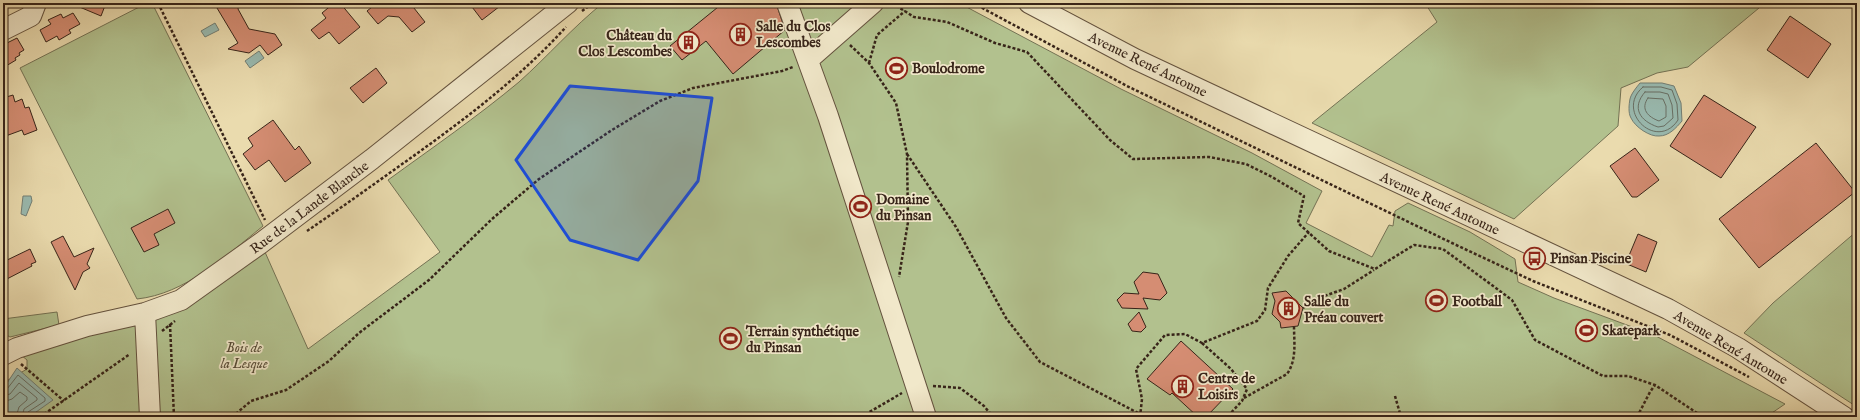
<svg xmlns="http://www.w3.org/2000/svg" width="1860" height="420" font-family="'IM FELL English',serif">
<rect width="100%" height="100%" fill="#eadbae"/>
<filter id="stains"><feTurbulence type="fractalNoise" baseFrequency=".005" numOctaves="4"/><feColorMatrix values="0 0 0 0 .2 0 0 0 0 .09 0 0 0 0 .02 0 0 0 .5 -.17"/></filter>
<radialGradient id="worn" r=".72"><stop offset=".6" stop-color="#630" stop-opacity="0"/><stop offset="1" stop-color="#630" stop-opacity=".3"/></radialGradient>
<!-- green -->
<path fill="#b2c18e" stroke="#747254" d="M147,3H152L263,226C226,256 185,294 137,299L20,68Z
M603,3H959L1121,89L1252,153L1322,191L1306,223L1372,257L1389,225L1393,226L1395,211L1408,203L1470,232L1515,259L1518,282L1554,298L1654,335L1785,404L1766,417H3V383L27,369V360L21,355L145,313L261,243L308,349L440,252L388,180C432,148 477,117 519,82C548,56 573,27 603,3Z
M1425,3H1762L1759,8L1688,67L1657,73L1621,88L1618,126L1514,219L1312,123L1437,22Z
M1857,231V407L1744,333L1773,303Z
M57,312L59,325L10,337L3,333V319Z"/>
<!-- water -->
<path fill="#99bab0" stroke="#727e74" d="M215,23L219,30L205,37L201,31Z
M259,51L264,58L250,68L245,61Z
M1640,83H1662L1674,86L1681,103L1682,121C1676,128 1669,136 1659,136C1650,137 1635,127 1631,118C1628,113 1629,104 1630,99C1631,94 1636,88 1640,83Z
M23,196H31L32,201L26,216L21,214Z
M17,368L53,400L29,417H3V389Z"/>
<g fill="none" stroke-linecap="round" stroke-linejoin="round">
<!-- shore -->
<path stroke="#686f64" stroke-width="1" d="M1643,87H1661L1672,90L1677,104L1678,120C1657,152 1614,111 1643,87Z
M1645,92H1660L1668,94L1672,105L1673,118L1664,126L1658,127C1640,121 1631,108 1645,92Z
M1648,98L1663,99L1666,106V117L1659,121C1648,117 1640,109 1648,98Z
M3,391L7,389L18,375L45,398V401L28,412L27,417
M3,396L10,394L19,383L37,398V400L24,409L22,417
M3,402L12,399L20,392L27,397V400L19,407L16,417"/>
</g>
<!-- building -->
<path fill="#d58d73" stroke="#372419" d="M70,3H106L101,16Z
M214,3H239L238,9L249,29L275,34L282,45L268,55L260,45L249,53L228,49L238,43Z
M334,3H340L360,27L339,44L329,32L319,39L311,30L326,18L322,13Z
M377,3H410L425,22L412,32L399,17L388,16L378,24L367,11Z
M469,3H504L482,20Z
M723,3H776L785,30L733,74L706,41L682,60L670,46Z
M73,13L80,24L69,30L71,33L59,40L57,36L46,42L40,30L51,24L48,20L61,14L63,18Z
M1790,16L1831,44L1808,78L1767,50Z
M17,38L24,50L19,53L20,55L15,58L16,60L6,66L5,64L3,65V41H6L7,43Z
M376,68L387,83L363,103L350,88Z
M13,95L15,102L22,99L25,108L29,107L37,130L24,135L22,130L3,137V98Z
M1704,95L1756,127L1721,178L1670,146Z
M273,120L295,150L299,146L311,163L285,182L269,160L255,170L243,154L253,146L248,138Z
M1816,143L1855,192L1759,268L1719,219Z
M1635,148L1659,180L1637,197H1632L1610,166Z
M168,209L175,223L154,234L159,245L144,252L131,228Z
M1638,234L1657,242L1646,272L1627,264L1629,259L1628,258Z
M63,236L74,257L94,248L87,264L90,268L83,272L75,290L51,242Z
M30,249L36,262L31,264L32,266L3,281V262Z
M1143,272L1158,274L1167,293L1160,300L1143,298L1148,309L1122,308L1117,300L1124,293L1139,294L1134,282Z
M1286,291L1303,308L1298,326L1281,328L1280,322L1272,314L1275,301L1272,293Z
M1139,312L1146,327L1141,332L1132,331L1128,324Z
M1181,341L1233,389L1206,417H1198L1172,393L1170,395L1147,379Z"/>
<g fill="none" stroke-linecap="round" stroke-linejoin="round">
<defs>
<path id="minor" d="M787,3L828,116L926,417
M1029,3L1135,59L1668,309L1738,348L1844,417
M3,30L31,16L36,3
M808,60L873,3
M145,313L150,417
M3,355L17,348L87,326L145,313L181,300L261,243L372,159L568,3"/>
</defs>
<!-- minor casing -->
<use href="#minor" stroke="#64523e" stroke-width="22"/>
<!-- path -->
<path stroke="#372419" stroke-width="2.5" stroke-dasharray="3 2" stroke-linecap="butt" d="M158,3L265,220
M892,3L914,17L947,22L995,43L1027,52L1110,140L1133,159L1209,157L1246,164L1272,177L1304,196L1298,223L1329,251L1375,269L1414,245L1443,249L1512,300L1535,340L1603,376H1628L1655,385L1703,417
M973,3L1127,86L1452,243L1533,281L1670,335L1749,377
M582,11L593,3
M850,45L869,63L896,103L907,154L908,222L899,277
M869,63L877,35L905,11
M907,154L956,227L1006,318L1040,362L1140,414
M307,231C335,212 363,192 391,172C453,128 514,84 566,27
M1303,308L1316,299L1344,289L1374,270
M170,324L174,417
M162,331L175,321
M1202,343L1231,369L1247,389L1242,401L1227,417
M21,364L64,401
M933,386L960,388L984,406L993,417
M1395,396L1401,417
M1244,398L1287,374C1297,360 1294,342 1294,326
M40,417L130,354
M232,417L251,401L286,390L329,361L359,333L429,280L492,219L539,179L612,130L660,101L693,88L782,71L793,67
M861,417L902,393
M1140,417L1142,399L1136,369L1165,335L1185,334L1202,343L1257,321L1265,310L1268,288L1288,256L1309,232
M1637,417L1650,392L1655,385"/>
<!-- minor -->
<use href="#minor" stroke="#f1e8ca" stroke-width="20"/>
</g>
<!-- marked area -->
<path fill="#1d4ed8" fill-opacity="0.2" stroke="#1d4ed8" stroke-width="3" stroke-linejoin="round" d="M570,86L712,98L698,181L638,260L570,240L516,160Z"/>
<!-- icons -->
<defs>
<symbol id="building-ring" viewBox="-11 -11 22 22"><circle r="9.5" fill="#f1e8ca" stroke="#8f2418" stroke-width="1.5"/><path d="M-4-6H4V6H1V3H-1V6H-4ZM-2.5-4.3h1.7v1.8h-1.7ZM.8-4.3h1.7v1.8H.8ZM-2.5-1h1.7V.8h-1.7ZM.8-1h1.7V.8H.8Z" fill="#8f2418"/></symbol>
<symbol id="stadium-ring" viewBox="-11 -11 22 22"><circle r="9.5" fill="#f1e8ca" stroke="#8f2418" stroke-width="1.5"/><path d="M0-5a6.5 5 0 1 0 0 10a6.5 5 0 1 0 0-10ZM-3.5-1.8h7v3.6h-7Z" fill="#8f2418"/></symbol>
<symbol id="bus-ring" viewBox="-11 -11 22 22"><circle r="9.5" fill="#f1e8ca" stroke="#8f2418" stroke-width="1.5"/><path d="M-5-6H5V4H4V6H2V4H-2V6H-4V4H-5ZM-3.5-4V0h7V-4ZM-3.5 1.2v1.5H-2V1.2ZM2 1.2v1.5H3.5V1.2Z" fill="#8f2418"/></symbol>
</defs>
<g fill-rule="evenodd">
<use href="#building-ring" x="728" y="22" width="25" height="25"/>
<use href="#building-ring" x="676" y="30" width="25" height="25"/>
<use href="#stadium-ring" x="884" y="56" width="25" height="25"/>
<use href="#stadium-ring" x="848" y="194" width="25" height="25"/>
<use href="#bus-ring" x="1522" y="246" width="25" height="25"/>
<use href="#stadium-ring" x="1424" y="288" width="25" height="25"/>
<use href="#building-ring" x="1276" y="296" width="25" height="25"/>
<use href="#stadium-ring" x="1574" y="318" width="25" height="25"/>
<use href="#stadium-ring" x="718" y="326" width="25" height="25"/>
<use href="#building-ring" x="1170" y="374" width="25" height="25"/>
</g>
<g text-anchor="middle" stroke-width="3.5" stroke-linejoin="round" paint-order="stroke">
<!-- poi labels -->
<g font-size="14" font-weight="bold" fill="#372419" stroke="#f1e8ca" text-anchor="start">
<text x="756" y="31">Salle du Clos<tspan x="756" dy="16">Lescombes</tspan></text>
<text x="672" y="40" text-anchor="end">Château du<tspan x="672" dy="16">Clos Lescombes</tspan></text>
<text x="912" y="73">Boulodrome</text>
<text x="876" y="204">Domaine<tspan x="876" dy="16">du Pinsan</tspan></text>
<text x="1550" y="263">Pinsan Piscine</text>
<text x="1304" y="306">Salle du<tspan x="1304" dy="16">Préau couvert</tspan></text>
<text x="1452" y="306">Football</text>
<text x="1602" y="335">Skatepark</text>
<text x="746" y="336">Terrain synthétique<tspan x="746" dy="16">du Pinsan</tspan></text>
<text x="1198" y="383">Centre de<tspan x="1198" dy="16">Loisirs</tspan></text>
</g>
<!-- street labels -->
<g font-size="14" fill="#372419" stroke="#f1e8ca">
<text transform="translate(1148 64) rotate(26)" y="5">Avenue René Antoune</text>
<text transform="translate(1440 203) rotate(25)" y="5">Avenue René Antoune</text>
<text transform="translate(309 207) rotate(-37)" y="5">Rue de la Lande Blanche</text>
<text transform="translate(1731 347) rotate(31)" y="5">Avenue René Antoune</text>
</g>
<!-- park labels -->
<g font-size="14" font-style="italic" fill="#564b36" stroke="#f1e8ca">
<text x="244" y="352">Bois de<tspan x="244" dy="16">la Lesque</tspan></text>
</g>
</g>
<!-- margin -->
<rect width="1860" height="420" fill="none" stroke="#eadbae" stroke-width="16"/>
<rect x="4" y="4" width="1852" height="412" fill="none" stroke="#372419" stroke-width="2"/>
<rect x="8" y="8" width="1844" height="404" fill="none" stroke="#372419"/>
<rect width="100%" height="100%" filter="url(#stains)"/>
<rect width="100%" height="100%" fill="url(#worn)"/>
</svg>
